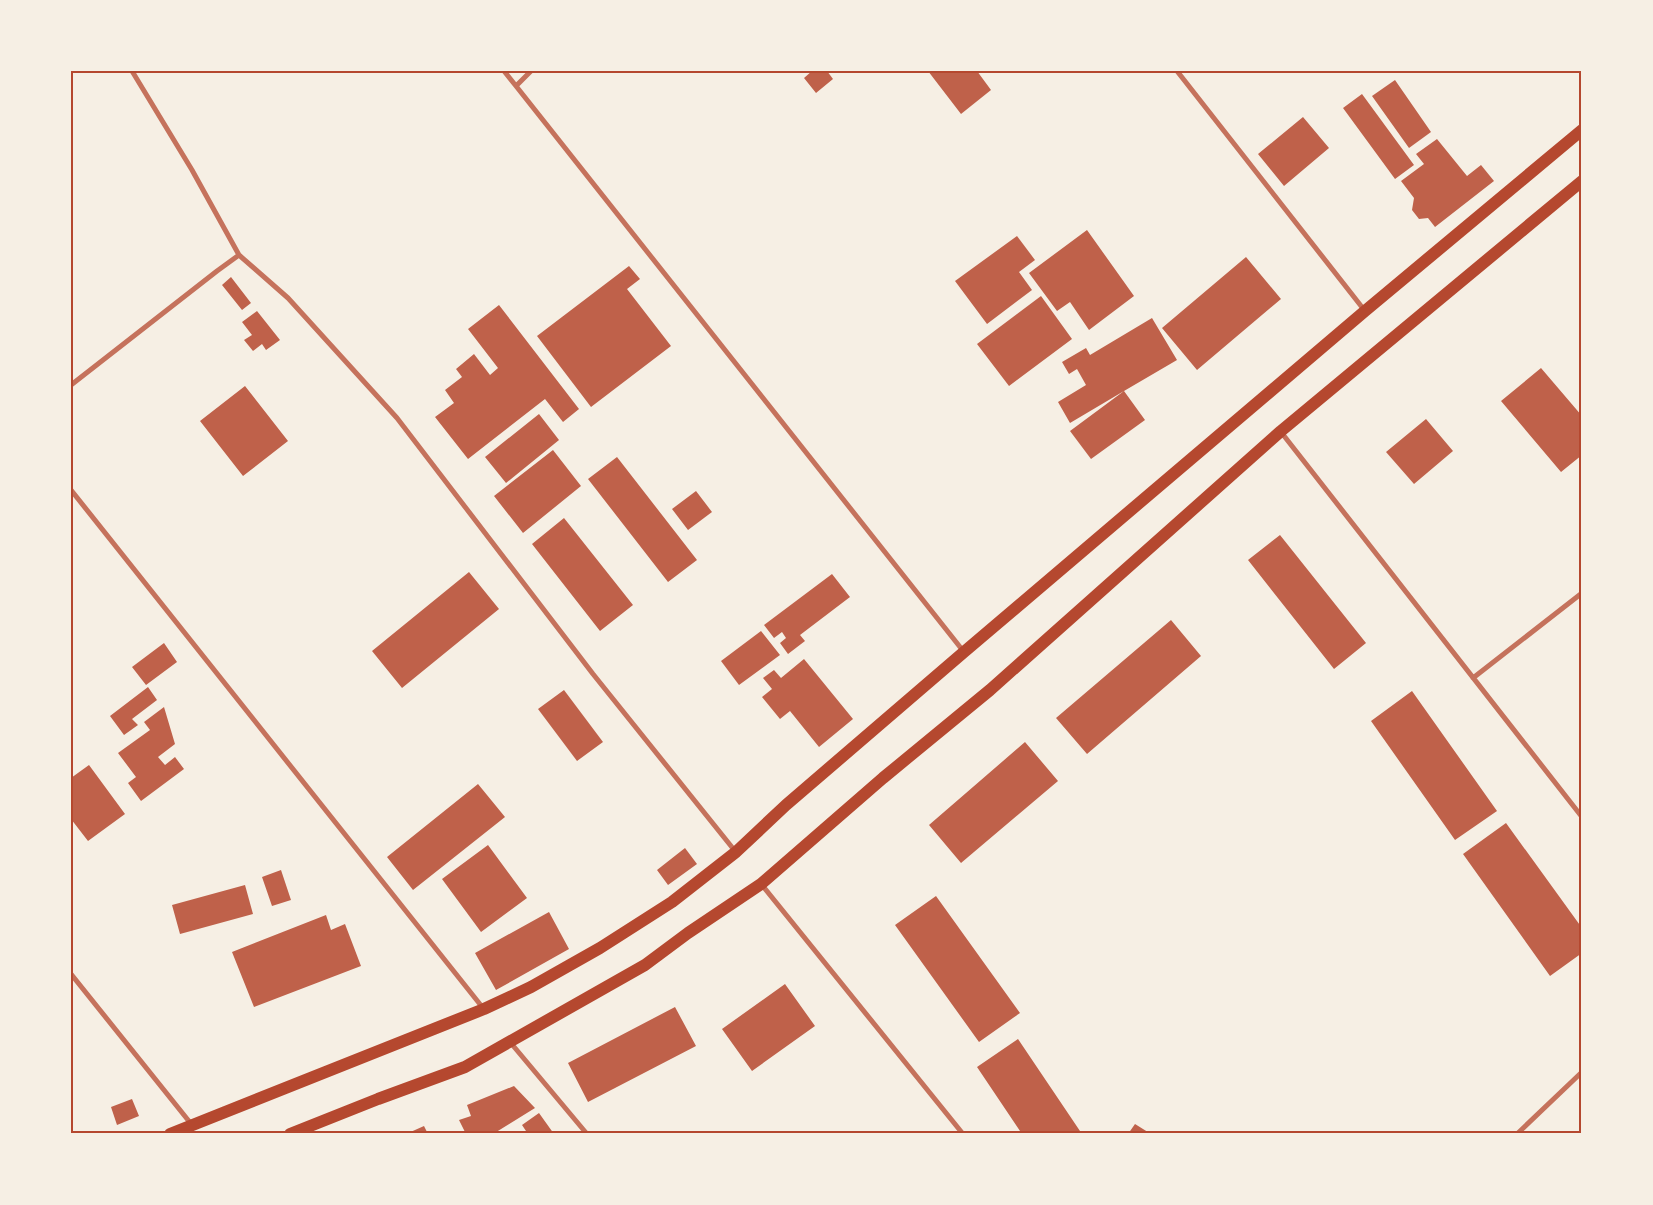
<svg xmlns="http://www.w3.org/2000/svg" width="1653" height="1205" font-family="Inter,sans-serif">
<rect width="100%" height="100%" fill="#f6efe4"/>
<!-- building -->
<path fill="#bf614a" d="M812,71H827L833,79L816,93L804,78Z
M928,71H977L991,90L961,114Z
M1395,80L1431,132L1409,148L1372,96Z
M1362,94L1414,165L1395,179L1343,108Z
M1303,117L1329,148L1284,186L1258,154Z
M1437,139L1467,176L1481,165L1494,181L1435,227L1428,218L1419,219L1412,210L1414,198L1401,181L1424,164L1416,154Z
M1087,230L1134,296L1089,330L1070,302L1057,311L1029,273Z
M1017,236L1035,260L1019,272L1032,290L987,324L955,281Z
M1246,257L1281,299L1197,370L1162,328Z
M629,266L640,279L627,289L671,346L591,407L537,336Z
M231,277L251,303L242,310L222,285Z
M1041,296L1072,339L1009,386L977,344Z
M499,305L579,409L563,422L545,399L468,459L435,417L454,403L445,390L462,377L456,369L474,354L490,375L498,368L468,329Z
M257,311L280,340L266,350L262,344L253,351L244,340L252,335L242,322Z
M1152,318L1177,360L1124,391L1145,420L1091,459L1070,431L1124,391L1070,423L1058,402L1086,385L1077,369L1069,374L1062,362L1086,348L1090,355Z
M1541,368L1582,416V455L1561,472L1501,401Z
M245,386L288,441L243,476L200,421Z
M539,414L559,440L506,483L485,457Z
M1426,419L1453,451L1414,484L1386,452Z
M553,450L581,486L523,533L494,496Z
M617,457L697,560L668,582L588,479Z
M696,491L712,512L688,530L672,509Z
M564,518L633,605L600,631L532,544Z
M1280,535L1366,643L1334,669L1248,560Z
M469,572L499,609L402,688L372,651Z
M832,574L850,597L800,635L805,641L788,654L780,643L786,638L782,632L774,638L764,625Z
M1171,620L1201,656L1087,754L1056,718Z
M761,631L780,655L739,685L721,661Z
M164,643L177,662L146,685L132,667Z
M804,659L853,719L819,747L790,711L780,719L762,697L772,689L763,678L774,670L781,678Z
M148,687L157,700L132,719L138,725L124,735L110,716Z
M564,690L603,742L577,761L538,709Z
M1412,691L1497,811L1455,840L1371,721Z
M164,707L175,744L158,757L165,765L175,757L184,769L141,801L128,783L136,777L118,753L150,730L144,722Z
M1025,742L1058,781L961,863L929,825Z
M89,765L125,814L88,841L71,819V778Z
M478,784L505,817L413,890L387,857Z
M1506,823L1582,928V953L1550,976L1463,854Z
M488,845L527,898L481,932L442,879Z
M685,848L697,864L668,885L657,870Z
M281,870L291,900L272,906L262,877Z
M245,885L253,914L180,934L172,905Z
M936,896L1020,1013L979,1042L895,925Z
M549,912L569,949L496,990L475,953Z
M326,915L331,930L345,924L361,966L254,1007L232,952Z
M785,984L815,1026L752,1071L722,1029Z
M675,1007L696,1046L588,1102L568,1063Z
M1018,1039L1082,1134H1022L977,1067Z
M514,1086L535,1108L493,1134H466L459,1120L471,1116L467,1105Z
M132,1099L139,1116L117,1125L111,1107Z
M539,1113L554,1134H528L522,1125Z
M1135,1124L1151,1134H1128Z
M424,1126L428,1134H406Z"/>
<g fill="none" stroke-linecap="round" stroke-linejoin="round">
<!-- minor -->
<path stroke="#c5725c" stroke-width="5" d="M132,71L192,170L239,255
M504,71L516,86L531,71
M1177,71L1365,311
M516,86L964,652
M71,385L217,271L239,255L288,298L397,418L593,674L735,851
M1281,432L1582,817
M71,490L483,1008
M1473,678L1582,593
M762,885L963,1134
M71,974L192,1125
M510,1042L587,1134
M1517,1134L1582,1072"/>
<!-- primary -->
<path stroke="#b5482f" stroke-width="12" d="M170,1134L484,1009L531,987L600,948L672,902L736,852L786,805L964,652L1365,311L1582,130
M290,1134L378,1099L465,1067L645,965L688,933L761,884L883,778L990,690L1281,431L1582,181"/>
</g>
<!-- border -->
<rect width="1653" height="1205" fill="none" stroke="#f6efe4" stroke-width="145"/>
<rect x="72" y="72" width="1508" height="1060" fill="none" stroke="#b5482f" stroke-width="2"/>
</svg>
